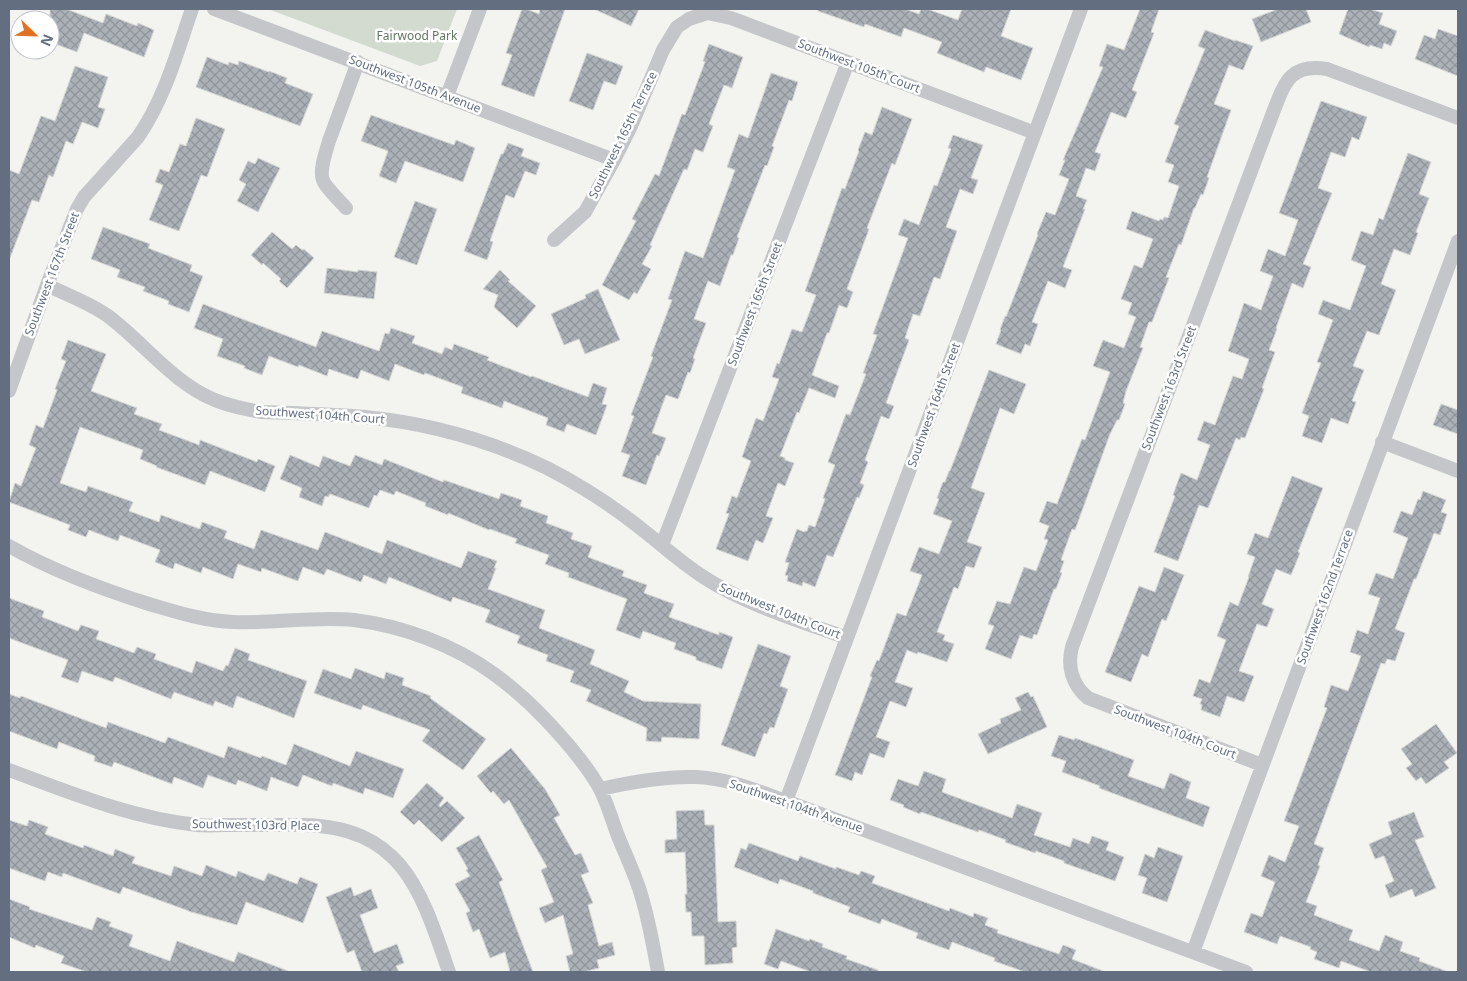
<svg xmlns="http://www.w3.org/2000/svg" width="1467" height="981" font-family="'Noto Sans',sans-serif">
<defs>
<pattern id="building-cross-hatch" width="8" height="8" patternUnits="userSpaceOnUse" patternTransform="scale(1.25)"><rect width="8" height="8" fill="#acb1b8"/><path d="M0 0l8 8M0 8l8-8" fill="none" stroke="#90949b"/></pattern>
</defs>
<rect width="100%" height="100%" fill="#f3f4f0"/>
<!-- green -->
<path fill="#d3dbd1" d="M268,9H457L437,61L420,66Z"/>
<!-- building -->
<path fill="url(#building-cross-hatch)" stroke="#d4d5d3" d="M50,9H66L103,23L106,14L137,26L138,23L154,30L144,57L84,33L77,52L50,42Z
M522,9H526L539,14L540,9H565L534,97L501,85L512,55L506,53Z
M594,9H639L631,26Z
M818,9H905L919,14L921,9H927L958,20L962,9H1011L1001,36L1033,48L1021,80L986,67L984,72L937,53L942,42L904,28L901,37L865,24L864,27L818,11Z
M1140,9H1159L1151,32L1154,33L1132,90L1137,92L1126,118L1111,112L1095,152L1101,154L1095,171L1086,168L1076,196L1087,200L1083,209H1085L1063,267L1072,270L1065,288L1048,281L1032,322L1038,324L1030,346L1025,344L1021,354L996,344L1001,330H1000L1005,316L1006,317L1012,302L1038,235L1037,234L1046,212L1055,215L1069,179L1059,175L1065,160H1063L1103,67L1099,66L1107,44L1124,50Z
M1278,9H1306L1311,22L1261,42L1252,19Z
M1348,9H1370L1383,13L1379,24L1397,31L1391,46L1384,43L1382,49L1370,45L1369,47L1339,34Z
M1438,29L1458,36V76L1415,59L1424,35L1435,39Z
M1205,30L1235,41V40L1253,46L1243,70L1229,65L1214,104L1231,110L1207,177L1209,178L1203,195L1201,194L1195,208H1194L1181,245L1179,244L1166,277L1169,278L1152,322H1149L1140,347L1143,348L1126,391L1123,403L1125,404L1119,420H1117L1110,434L1075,530L1072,529L1061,560L1064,561L1060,572L1062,573L1056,589H1054L1037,635L1034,634L1032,639L1020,635L1011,659L985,649L994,626L988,624L997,601L1010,604L1024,567L1036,571L1048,540L1044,539L1049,526L1039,522L1047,501L1057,504L1082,439L1085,440L1110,372L1093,366L1103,340L1124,348L1136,317L1128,314L1132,303L1121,299L1134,265L1142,268L1153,239L1126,229L1132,211L1159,221L1160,219L1163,220L1164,217L1168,218L1179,186L1168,182L1174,165L1165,162L1179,126L1174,124L1205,49L1198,46Z
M709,44L743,57L732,88L724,85L709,124L713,126L703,152L695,149L687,170L684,169L650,245L652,246L642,264L651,269L637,294L634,292L629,300L602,285L636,221L632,219L655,174L659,176L682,114L685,115L705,62L703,61Z
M587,53L623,66L616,85L604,81L593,110L569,101Z
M207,57L228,65L229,62L238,65L239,61L269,72V71L287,78L285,83L313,94L300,126L196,87Z
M75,66L108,77L98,107L105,109L98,128L82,122L73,144L66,141L53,177L49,175L39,202L32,200L10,258H9V170L19,174L41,116L55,121Z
M771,73L798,82L792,101L789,100L772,146L774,147L767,166L765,165L737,237L739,238L733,255H731L720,286L708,281L694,319L706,323L693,358L695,359L690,373L688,372L678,399L666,395L652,433L666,438L659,456L657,455L646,485L622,476L630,455L621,452L634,416L631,415L653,357L651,356L672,300L668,299L685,251L703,258L735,170L727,167L739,134L748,138Z
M1321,101L1367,117L1359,140L1352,137L1345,157L1331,152L1318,188L1332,193L1303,264L1311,267L1303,288L1292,283L1276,328L1277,329L1269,350L1275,352L1262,388L1264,389L1245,438L1241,437L1240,440L1236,438L1208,508L1199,505L1178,561L1154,552L1175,496L1173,495L1181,473L1197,480L1210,445L1197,440L1204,421L1215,425L1233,376L1242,379L1249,359L1228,351L1244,303L1261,310L1273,276L1260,271L1268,249L1285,256L1298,220L1279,213Z
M882,107L912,119L895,165L892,163L867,228L869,229L847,289L853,292L847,308L839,305L829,333H827L812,375L839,386L835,398L809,388L799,413L797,412L780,456L785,458V460L794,463L785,486L778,483L766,516L773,518L763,543L756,540L748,561L716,549L729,514L726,513L732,496L737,498L751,461L742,457L756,418L763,421L779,379L772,377L777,363L779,364L792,329L802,332L816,295L805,291L820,250L842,188L845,189L859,151L858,150L865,132L872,135Z
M371,115L454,145L456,140L475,148L463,182L405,161L396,183L379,176L388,151L361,141Z
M196,118L225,129L207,177L201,175L179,231L149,220L163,185L155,182L160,169L169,172L180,144L186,146Z
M953,135L983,145L971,178L978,180L973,194L960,189L946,227L957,231L940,279L934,277L920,316L913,314L905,338L909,340L886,403L894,406L889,419L881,416L865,460L868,462L860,483L864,485L859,498L857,497L833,557L827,555L815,587L803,582L802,586L787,581L788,576L785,575L789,563L785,562L797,529L804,532L805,531H807L809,525L815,527L825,499L823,498L835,465L828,462L846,414L850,415L866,374L863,373L877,335L873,334L908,238L898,235L904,219L919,225L934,185L937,186L951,149L948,148Z
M508,143L524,149L521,156L540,163L536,175L525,171L514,198L506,195L490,241L493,242L487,260L464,251L501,154H503Z
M1408,153L1431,162L1419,194L1429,198L1416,232L1418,233L1410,255L1394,249L1381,284L1396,290L1379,335L1367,331L1353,366L1364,370L1352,401L1356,402L1348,424L1331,418L1322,443L1302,436L1309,416L1302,413L1321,363L1317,362L1333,320L1318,314L1323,300L1350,310L1366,266L1351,260L1361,231L1373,235L1379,218L1383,220Z
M258,158L280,168L258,212L237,201L246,184L239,180L248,161L255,164Z
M415,201L437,209L417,265L394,257Z
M103,227L150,244L148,248L192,265L190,271L203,276L189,312L168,304L169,301L143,291L145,287L117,277L120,270L91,259Z
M272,232L292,249L296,245L302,250L304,249L314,258L287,288L279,281L281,279L263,263L262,265L251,255Z
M327,268L358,272V270L377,272L374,299L324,293Z
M500,270L510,280L508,281L536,306L517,328L494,307L498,295L483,289Z
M598,289L620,340L585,354L579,339L564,345L551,314L586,298L585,295Z
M203,304L316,347L322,331L379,351L385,333L389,334L391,328L415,336L412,343L442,354L445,347L452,350L454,344L489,357L487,360L531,377L532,376L588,397L593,383L607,388L602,404L607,405L596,435L567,424L564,432L546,425L548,418L504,401L502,408L461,393L463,387L425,373L424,375L395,364L389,381L361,370L358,379L329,369L327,376L299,365L298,367L269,356L262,375L244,368L245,366L217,356L223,339L194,328Z
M68,340L106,354L91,391L137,408L134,414L162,424L159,430L199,445L200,440L257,462L258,459L275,466L265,492L210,471L205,485L156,467L157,466L140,459L143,450L80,427L60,483L86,492L88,486L133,502L129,511L159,522L161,515L200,529L202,522L227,531L224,538L254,549L261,530L318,550L325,532L382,554L387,540L461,568L468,551L497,561L494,568H496L488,589L545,610L539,628L595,650L590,664L629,681L624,692L643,701L701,704L699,739L662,737L661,742L646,741L647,728L586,701L591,690L570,682L574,671L546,661L548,655L517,643L520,636L485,622L490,610L453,597L451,602L389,577L386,584L364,575L361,582L327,569L324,575L303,567L298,581L262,568L261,572L238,564L233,579L203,567L201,573L175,563L173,569L155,562L160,550L120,535L118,541L89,530L86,537L68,530L70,525L9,502L15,483L21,486L36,448L29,445L36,425L43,428L57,390L55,389L66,361L61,359Z
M989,370L1026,384L1014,414L1000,408L971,488L985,493L967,542L982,547L974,568L966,566L958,589L954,587L937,632L945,635L943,640L954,644L947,662L918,652L917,654L907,650L895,682L913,688L906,707L890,701L876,737L890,742L884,758L870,753L862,775L855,772L852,781L835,775L872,677L870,676L877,660L879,661L897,613L906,616L922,575L910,571L919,547L939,554L952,521L933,514L939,499L937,498L943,482H945L949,471H950Z
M1441,404L1458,410V434L1433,425Z
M290,455L319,467L323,456L350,466L355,455L382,465L384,459L443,482L444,480L499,499L501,493L522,500L520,506L548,516L546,523L573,533L571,539L592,546L588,557L624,571L622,576L647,585L644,593L674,604L669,617L719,635V632L733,637L722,669L696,660V657L674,649L676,643L643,631L640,639L616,630L627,599L568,577L569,573L545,564L549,555L515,543L517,539L490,529L489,530L448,513V515L425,506L426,503L396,491L394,495L380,490L377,496L374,495L369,508L330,494L328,497L325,496L322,506L299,497L302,488L280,479Z
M1292,476L1323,488L1298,552L1300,553L1291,575L1276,569L1262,604L1274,609L1267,627L1257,624L1239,671L1254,676L1244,702L1227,696L1220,717L1201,710L1202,705L1200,704L1202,699L1193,696L1199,679L1210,683L1226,640L1217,636L1230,602L1238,606L1249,577H1248L1255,557L1247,554L1255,533L1268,538Z
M1423,491L1446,500L1441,512L1447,514L1440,535L1434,533L1416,579H1414L1395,629L1405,633L1395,661L1387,659L1385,664L1381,663L1314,844L1324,848L1318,865L1320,866L1306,902L1317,906L1314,915L1353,930L1349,940L1379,951L1385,935L1403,942L1400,951L1420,958L1419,961L1446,971L1445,972H1371L1341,961L1339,968L1314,959L1317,952L1310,949L1311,947L1280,936L1277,944L1244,932L1251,913L1262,917L1275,882L1261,876L1269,855L1285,862L1299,826L1284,821L1327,708L1324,707L1331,685L1348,691L1361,656L1350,652L1357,630L1368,634L1380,598L1368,594L1376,573L1393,579L1408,538L1393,532L1401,511L1412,515L1418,499L1420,500Z
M1164,567L1184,575L1166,621L1162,619L1148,657L1142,654L1131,682L1105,672L1139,586L1155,592Z
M9,598L44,611L42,617L78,631L81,625L99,631L96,639L134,653L137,647L156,654L154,659L192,673L196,661L223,671L226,665L228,666L235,648L250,654L248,660L307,681L294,718L237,696L233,708L215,701L213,706L174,692L171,699L115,677L113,682L82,671L78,683L61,677L68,660L9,638Z
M758,644L791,656L780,686L788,689L774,728L770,727L767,734L764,733L755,757L721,745Z
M355,668L384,679L386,672L404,678L402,685L431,696L430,698L486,739L463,770L422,741L430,730L363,705L361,710L314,693L323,669L351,679Z
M1028,692L1031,697L1033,696L1047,727L988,754L978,734L1001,723L1000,719L1021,710L1015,698Z
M9,694L20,698L21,696L106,728L108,722L165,743L168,737L224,758L228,746L261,758L262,756L286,765L294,744L350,766L356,751L404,769L393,798L365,788L363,794L333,783L332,786L303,775L298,787L271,777L267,791L238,780L236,785L208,775L203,788L174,777L172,784L114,762L112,767L94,761L95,756L59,742L57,749L9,731Z
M1436,724L1457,753L1444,762L1449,768L1426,784L1421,777L1416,781L1406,768L1412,764L1401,749Z
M1059,735L1074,740L1075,738L1134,760L1128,776L1164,789L1170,773L1191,782L1186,798L1210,807L1203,827L1099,788L1100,786L1062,772L1066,761L1051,756Z
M511,748L545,789L560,815L554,818L575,855L581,853L589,872L581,875L593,903L588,905L599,946L612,942L615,955L597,960L599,968L583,972H570L566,956L573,954L563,915L545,923L539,908L554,902L541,870L547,867L509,800L504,804L493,791L491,793L477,776Z
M924,771L946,779L942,792L1012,818L1017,804L1042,813L1034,835L1070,847L1073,838L1089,844L1092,836L1109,842L1106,850L1124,857L1115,881L1064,863V861L1036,851L1035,853L1005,842L1006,840L979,830L978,832L921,812L920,814L903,807L904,805L890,800L898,779L918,786Z
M427,783L444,798L439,805L440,807L447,801L465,818L442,842L419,820L414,825L400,812Z
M704,810L705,825H714L718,922L736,921L737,947L732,948L733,963L705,965L704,936H692L691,912H686L685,894H687L685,852L665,853V840L677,839L676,811Z
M1414,812L1424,837L1415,840L1436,888L1415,897L1412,889L1390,898L1385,885L1394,881L1384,856L1375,859L1369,844L1392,834L1388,822Z
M9,820L27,826L29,820L48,827L45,834L83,848L84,845L113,856L115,849L135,857L132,863L171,876L174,866L202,876L206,865L236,877L238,871L264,881L268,873L297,884L300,877L318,884L303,923L246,902L237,925L188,911H189L123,887L120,894L63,873L62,877L48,872L45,881L9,868Z
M479,835L503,880L499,882L533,972H510L505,952L490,958L479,929L473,932L466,913L470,911L455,884L470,876L466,870L468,869L456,848Z
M749,843L798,861L800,856L836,869V867L859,875L861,871L875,876L872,883L949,911L950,908L973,917L974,913L988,918L985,925L998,930L997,933L1059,954L1063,945L1076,950L1072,959L1103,971V972H1025L994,961L995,958L952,942L949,950L916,938L918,933L882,919L880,924L848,912L850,907L813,893V891L780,879L778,884L734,867L741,848L746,850Z
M1158,847L1183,856L1167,902L1142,893L1147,878L1138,875L1145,854L1154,858Z
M351,887L354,896L371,889L378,908L360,915L374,953L397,944L404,963L396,966L399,972H362L354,950L347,953L326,897Z
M9,899L30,907L29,909L92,930L97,917L111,922L109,926L133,935L129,946L170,961L177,941L234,962L238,952L288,971V972H87L61,963L64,956L36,945L35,948L9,937Z
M776,929L809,941L810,939L823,944L822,947L847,956L846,959L878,970L877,972H811L781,961L778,969L764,964Z"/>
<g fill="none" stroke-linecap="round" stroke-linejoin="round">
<!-- minor -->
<path stroke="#c4c6ca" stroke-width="14" d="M214,9L614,160
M447,96L480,9
M346,208C341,202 325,187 323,180C319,171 326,151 329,141L358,62
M554,240L585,212L614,160L631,126L663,50L677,27L689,19L707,13L731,18L1035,133
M47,285C67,295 90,303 108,316C144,343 173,383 215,400C229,406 245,409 260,412C295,413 330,414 365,417C427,423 491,441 547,468C580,485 610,504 639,527C661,544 681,563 705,578C747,605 800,621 847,638
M9,391L47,285L77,209L84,197L138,137C165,98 177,52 192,9
M1382,442L1458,471
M662,545L848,62
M9,546C53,571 101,589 149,604C176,612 204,621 233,622C273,624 313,616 354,620C403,626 454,645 494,674C512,687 530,703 546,720C565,740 585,763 599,787C607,802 612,820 618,836C625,853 633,870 639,888C648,915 653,944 658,972
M1262,765L1088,698C1072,685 1067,666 1072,647L1274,110C1285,82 1291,63 1327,69L1458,118
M9,770C71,793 131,818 197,825C207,826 217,825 227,825C252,825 278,825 303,825C403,827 421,891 449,972
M600,789C631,782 664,776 696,777C727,778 757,791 786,801L1246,972
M786,801L847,638L1081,9
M1193,952L1458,241"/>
</g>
<g text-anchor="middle" stroke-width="5" stroke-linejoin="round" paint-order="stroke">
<!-- park labels -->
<g font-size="12" fill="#627862" stroke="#fff">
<text x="417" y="40">Fairwood Park</text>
</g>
<!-- street labels -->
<g font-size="12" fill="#636e81" stroke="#fff">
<text transform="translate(859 66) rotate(21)" y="4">Southwest 105th Court</text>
<text transform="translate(415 84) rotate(21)" y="4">Southwest 105th Avenue</text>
<text transform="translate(623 135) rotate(-64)" y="4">Southwest 165th Terrace</text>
<text transform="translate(52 274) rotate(-69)" y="4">Southwest 167th Street</text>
<text transform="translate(755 304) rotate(-69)" y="4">Southwest 165th Street</text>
<text transform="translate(1169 388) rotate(-69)" y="4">Southwest 163rd Street</text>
<text transform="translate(934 405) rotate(-70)" y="4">Southwest 164th Street</text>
<text transform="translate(320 415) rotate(4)" y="4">Southwest 104th Court</text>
<text transform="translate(1325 597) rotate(-70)" y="4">Southwest 162nd Terrace</text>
<text transform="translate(780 611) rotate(22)" y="4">Southwest 104th Court</text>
<text transform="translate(1175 732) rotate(21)" y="4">Southwest 104th Court</text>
<text transform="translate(796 806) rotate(19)" y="4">Southwest 104th Avenue</text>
<text transform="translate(256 825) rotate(1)" y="4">Southwest 103rd Place</text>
</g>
</g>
<!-- border -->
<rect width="1467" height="981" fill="none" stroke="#636e81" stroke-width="20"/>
<!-- north arrow -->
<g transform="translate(35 35) rotate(113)"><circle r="24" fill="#ffffff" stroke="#c1c5cd"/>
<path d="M0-4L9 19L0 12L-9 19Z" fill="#e17222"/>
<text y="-8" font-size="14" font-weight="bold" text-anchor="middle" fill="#636e81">N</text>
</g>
</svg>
